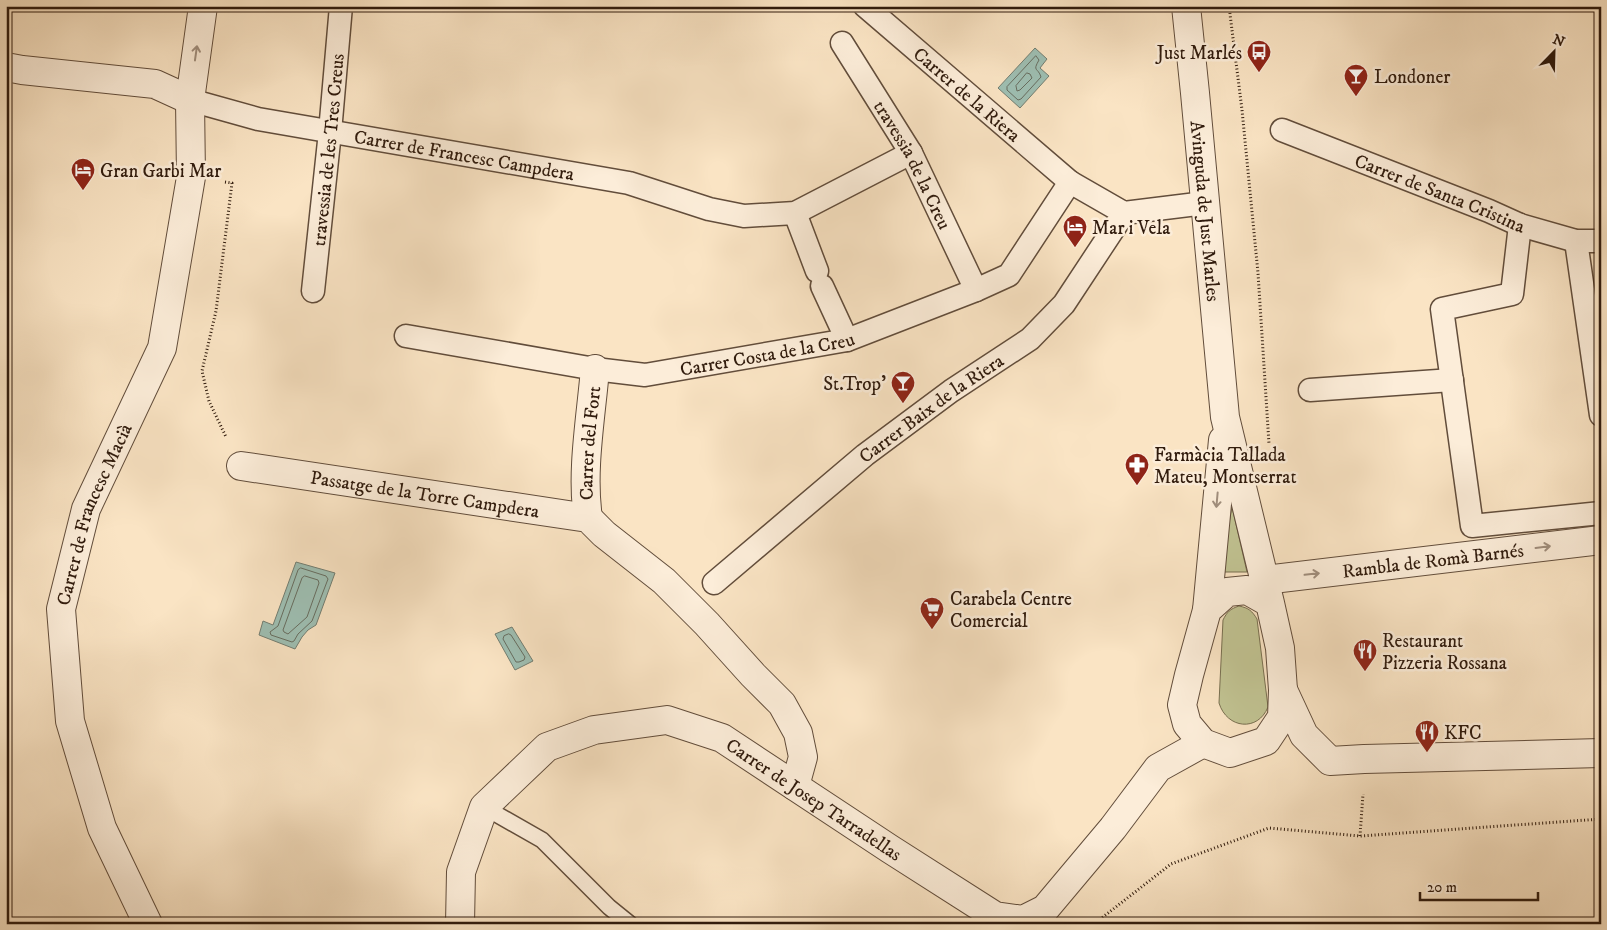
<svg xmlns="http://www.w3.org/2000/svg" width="1607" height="930" font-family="'IM FELL DW Pica',serif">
<rect width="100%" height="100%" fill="#fae4c4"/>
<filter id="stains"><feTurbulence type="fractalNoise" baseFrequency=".004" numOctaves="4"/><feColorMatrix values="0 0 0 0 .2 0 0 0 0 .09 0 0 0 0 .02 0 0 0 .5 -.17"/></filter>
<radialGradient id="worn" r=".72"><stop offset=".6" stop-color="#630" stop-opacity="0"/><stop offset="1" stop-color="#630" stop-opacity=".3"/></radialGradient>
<!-- green -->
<path fill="#c1c392" stroke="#786f50" d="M1232,507L1247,572H1220Z
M1239,606C1249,608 1252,611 1257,619L1268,707C1258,732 1227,729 1219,703L1223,620C1227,612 1230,609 1239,606Z"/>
<!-- water -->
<path fill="#9ebfb3" stroke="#727d71" d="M1035,48L1047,59L1040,68L1049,76L1020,108L998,88Z
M296,562L335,573L316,625L308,630L302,637L295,649L259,635L263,621L273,625Z
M512,627L533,661L515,670L495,634Z"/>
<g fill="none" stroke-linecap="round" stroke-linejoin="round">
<!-- shore -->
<path stroke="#676d60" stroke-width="1" d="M1036,56L1039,60C1032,72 1038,67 1041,77L1021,99L1018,100L1007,90V87Z
M1027,73L1030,74L1032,78L1020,90L1017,91L1016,86Z
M301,568L326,576L328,579L312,621L298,634L294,641L292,642L271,635L270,632L278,626L298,570Z
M305,576L318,580L319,583L307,617L288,634L284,632L283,630L302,578Z
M509,634L511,635L525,657L524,660L519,662H516L503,639L504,636Z"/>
<defs>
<path id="service" d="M484,807L542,840L609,907L630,924"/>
<g id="pedestrian">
<path id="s1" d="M865,6L1070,182L1124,213L1205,203"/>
<path id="s2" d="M842,43L911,153L976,290"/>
<path id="s3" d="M190,100L258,119L629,183L709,209L744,216L795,213L911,153"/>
<path id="s4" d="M1282,130L1489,211L1520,225L1576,241H1601"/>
<path d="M795,213L817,271"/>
<path d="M1520,225L1512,294L1442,309L1472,526L1601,513"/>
<path d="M1576,241L1601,415"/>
<path d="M822,286L847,340"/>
<path id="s5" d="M313,291L330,132L341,6"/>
<path id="s6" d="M406,336L595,369L645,375L847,340L976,290L1009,275L1070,182"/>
<path d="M1310,390L1452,380"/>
<path id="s7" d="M714,583L865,455L951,391L1030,339L1064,304L1124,213"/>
</g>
<g id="minor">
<path d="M6,67L22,70L155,84L190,100"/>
<path id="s8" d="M241,466L588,518L604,534L664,581L707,624L753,675L782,704L798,733L803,757L795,786"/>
<path id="s9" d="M588,518C581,471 591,417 595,369"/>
<path id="s10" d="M1264,580L1601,540"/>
<path id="s11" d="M148,924L102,828L70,721L61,609L86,509L162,348L191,177L190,100L203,6"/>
<path id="s12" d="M460,924L461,872L484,807L547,747L594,730L667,720L722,738L890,849L995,916L1023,920L1045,909L1113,828L1158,768L1203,743"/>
</g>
<g id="tertiary">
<path id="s13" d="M1186,6L1195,93L1225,417L1270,603L1280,648L1283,690L1282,717L1266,741L1230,753L1203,743L1187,724L1182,705L1189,675L1207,610L1227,592L1247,590L1270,603"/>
<path d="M1207,610L1223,440"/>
<path d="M1284,692L1304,735L1330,761L1364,759L1601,753"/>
</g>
</defs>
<!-- service casing -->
<use href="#service" stroke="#624d3b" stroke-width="18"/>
<!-- pedestrian casing -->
<use href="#pedestrian" stroke="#624d3b" stroke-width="25"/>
<!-- minor casing -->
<use href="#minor" stroke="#624d3b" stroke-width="30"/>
<!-- tertiary casing -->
<use href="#tertiary" stroke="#624d3b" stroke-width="30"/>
<!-- path -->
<path stroke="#301b0d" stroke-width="3" stroke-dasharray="1 2.5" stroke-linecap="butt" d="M1229,6L1242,110L1258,273L1269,444
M225,182L232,183L216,311L202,371L209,401L226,437
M1360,836L1363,794
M1094,924L1171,864L1269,828L1360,836L1601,819"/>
<!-- service -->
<use href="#service" stroke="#fcedd9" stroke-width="15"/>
<!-- pedestrian -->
<use href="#pedestrian" stroke="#fcedd9" stroke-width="22"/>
<!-- minor -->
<use href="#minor" stroke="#fcedd9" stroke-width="28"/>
<!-- tertiary -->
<use href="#tertiary" stroke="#fcedd9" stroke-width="28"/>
</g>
<!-- one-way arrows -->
<defs><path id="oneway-shaft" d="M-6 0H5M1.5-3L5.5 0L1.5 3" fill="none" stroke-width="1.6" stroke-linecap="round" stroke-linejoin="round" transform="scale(1.25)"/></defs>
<g stroke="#a08e7d">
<use href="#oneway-shaft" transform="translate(196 53) rotate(-82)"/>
<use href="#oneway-shaft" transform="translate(1217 500) rotate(95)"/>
<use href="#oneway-shaft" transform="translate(1543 547) rotate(-7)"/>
<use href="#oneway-shaft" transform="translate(1312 574) rotate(-6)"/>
</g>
<!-- icons -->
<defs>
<symbol id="bus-pin" viewBox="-11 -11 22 30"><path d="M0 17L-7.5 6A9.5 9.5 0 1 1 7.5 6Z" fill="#8f2418" stroke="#fcedd9"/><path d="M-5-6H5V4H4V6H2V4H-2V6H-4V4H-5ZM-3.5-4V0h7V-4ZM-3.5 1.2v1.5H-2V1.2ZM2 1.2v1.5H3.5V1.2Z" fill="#fff"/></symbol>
<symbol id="bar-pin" viewBox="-11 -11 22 30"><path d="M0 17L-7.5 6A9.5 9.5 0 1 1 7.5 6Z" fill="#8f2418" stroke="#fcedd9"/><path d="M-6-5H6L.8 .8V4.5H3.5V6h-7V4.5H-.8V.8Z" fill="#fff"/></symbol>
<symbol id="hotel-pin" viewBox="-11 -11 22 30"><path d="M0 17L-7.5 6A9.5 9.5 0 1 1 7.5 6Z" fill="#8f2418" stroke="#fcedd9"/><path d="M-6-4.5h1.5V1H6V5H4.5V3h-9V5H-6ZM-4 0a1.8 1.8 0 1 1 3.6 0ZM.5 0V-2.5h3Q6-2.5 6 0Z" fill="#fff"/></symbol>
<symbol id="pharmacy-pin" viewBox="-11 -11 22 30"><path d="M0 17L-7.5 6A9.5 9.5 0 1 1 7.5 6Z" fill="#8f2418" stroke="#fcedd9"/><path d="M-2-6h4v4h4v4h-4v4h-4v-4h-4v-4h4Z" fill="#fff"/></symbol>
<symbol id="supermarket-pin" viewBox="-11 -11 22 30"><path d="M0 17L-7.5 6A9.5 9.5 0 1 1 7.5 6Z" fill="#8f2418" stroke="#fcedd9"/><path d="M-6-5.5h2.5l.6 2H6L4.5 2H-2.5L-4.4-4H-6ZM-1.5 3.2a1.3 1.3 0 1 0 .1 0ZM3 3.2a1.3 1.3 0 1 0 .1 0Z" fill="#fff"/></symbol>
<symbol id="restaurant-pin" viewBox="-11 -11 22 30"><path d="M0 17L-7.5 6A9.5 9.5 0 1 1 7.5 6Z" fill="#8f2418" stroke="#fcedd9"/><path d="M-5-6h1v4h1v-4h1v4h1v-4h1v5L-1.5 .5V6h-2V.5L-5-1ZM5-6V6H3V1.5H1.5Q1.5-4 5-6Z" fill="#fff"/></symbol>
</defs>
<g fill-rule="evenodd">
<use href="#bus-pin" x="1245" y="38" width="28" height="38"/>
<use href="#bar-pin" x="1342" y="62" width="28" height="38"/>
<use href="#hotel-pin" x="69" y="156" width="28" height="38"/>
<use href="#hotel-pin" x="1061" y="213" width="28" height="38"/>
<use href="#bar-pin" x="889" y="369" width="28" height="38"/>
<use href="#pharmacy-pin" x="1123" y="451" width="28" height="38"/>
<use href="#supermarket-pin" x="918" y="595" width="28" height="38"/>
<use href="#restaurant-pin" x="1351" y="637" width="28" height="38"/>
<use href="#restaurant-pin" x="1413" y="718" width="28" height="38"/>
</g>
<g text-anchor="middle" stroke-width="5" stroke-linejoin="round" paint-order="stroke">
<!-- poi labels -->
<g font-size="19" fill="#301b0d" stroke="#fcedd9" text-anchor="start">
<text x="1242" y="59" text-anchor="end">Just Marlés</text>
<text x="1374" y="83">Londoner</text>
<text x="100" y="177">Gran Garbi Mar</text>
<text x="1092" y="234">Mar i Vela</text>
<text x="886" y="390" text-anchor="end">St.Trop'</text>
<text x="1154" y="461">Farmàcia Tallada<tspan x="1154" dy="22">Mateu, Montserrat</tspan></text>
<text x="950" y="605">Carabela Centre<tspan x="950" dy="22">Comercial</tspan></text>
<text x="1382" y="647">Restaurant<tspan x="1382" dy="22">Pizzeria Rossana</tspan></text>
<text x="1444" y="739">KFC</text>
</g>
<!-- street labels -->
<g font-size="19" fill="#301b0d" stroke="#fcedd9">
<text dy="7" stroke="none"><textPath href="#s1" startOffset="135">Carrer de la Riera</textPath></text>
<text dy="7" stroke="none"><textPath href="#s5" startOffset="142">travessia de les Tres Creus</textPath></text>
<text dy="7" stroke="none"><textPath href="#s3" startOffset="280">Carrer de Francesc Campdera</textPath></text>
<text dy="7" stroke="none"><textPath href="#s2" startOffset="141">travessia de la Creu</textPath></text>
<text dy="7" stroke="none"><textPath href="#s4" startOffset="170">Carrer de Santa Cristina</textPath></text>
<text dy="7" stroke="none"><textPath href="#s13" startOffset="206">Avinguda de Just Marles</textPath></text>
<text dy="7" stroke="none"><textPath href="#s6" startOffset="366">Carrer Costa de la Creu</textPath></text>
<text dy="7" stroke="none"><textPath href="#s7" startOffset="279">Carrer Baix de la Riera</textPath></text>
<text dy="7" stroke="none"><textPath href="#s9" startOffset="75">Carrer del Fort</textPath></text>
<text dy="7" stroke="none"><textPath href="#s8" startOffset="186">Passatge de la Torre Campdera</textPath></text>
<text dy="7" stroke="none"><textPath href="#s11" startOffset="431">Carrer de Francesc Macià</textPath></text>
<text dy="7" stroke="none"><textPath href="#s10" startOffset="170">Rambla de Romà Barnés</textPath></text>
<text dy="7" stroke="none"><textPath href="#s12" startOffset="500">Carrer de Josep Tarradellas</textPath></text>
</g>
</g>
<!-- margin -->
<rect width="1607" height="930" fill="none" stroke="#fae4c4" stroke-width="25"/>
<rect x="8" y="8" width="1592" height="915" fill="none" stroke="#301b0d" stroke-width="2.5"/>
<rect x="12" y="12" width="1582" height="905" fill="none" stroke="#301b0d"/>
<!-- north arrow -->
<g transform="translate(1554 52) rotate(23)" stroke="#fcedd9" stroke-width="4" paint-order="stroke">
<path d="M0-4L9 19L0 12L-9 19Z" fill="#301b0d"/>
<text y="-8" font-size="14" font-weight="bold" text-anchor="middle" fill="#301b0d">N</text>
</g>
<!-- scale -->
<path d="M1420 892v8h118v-8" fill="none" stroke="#301b0d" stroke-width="2.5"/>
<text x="1427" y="892" font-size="15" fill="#301b0d" stroke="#fcedd9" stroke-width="4" paint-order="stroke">20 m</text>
<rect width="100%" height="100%" filter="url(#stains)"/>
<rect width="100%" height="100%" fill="url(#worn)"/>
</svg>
